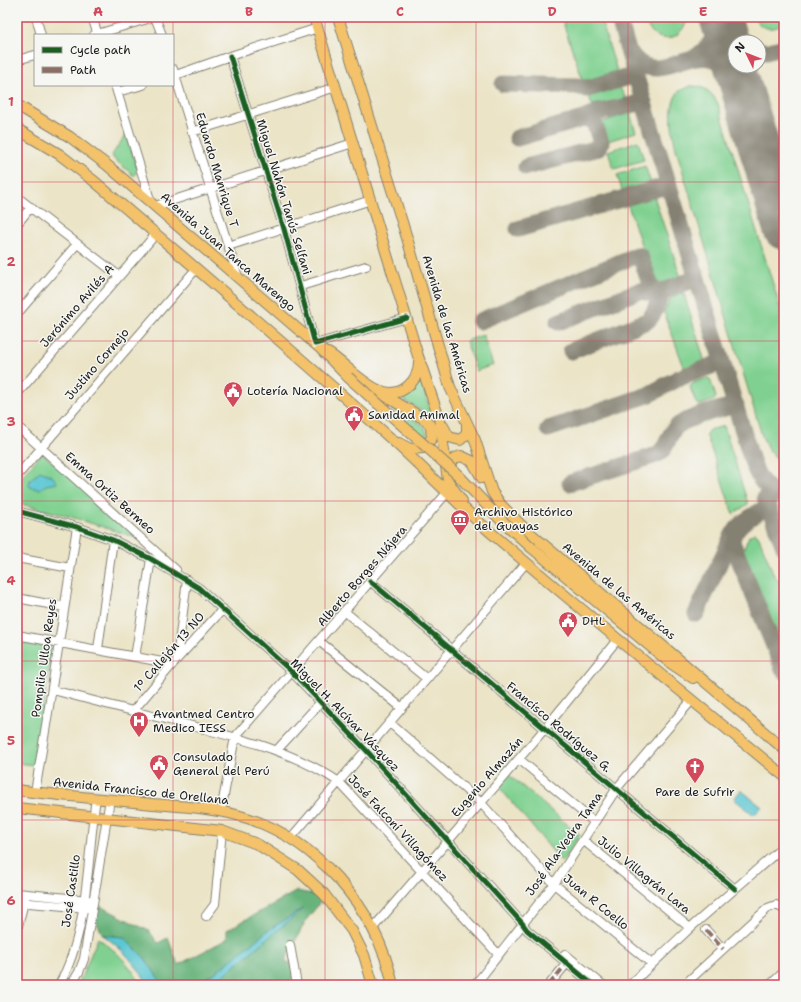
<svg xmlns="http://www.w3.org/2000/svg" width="801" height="1002" font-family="'Shantell Sans',sans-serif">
<rect width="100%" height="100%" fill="#f6f6f2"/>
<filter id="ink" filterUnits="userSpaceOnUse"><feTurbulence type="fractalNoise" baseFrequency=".025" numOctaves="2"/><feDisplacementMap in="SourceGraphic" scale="8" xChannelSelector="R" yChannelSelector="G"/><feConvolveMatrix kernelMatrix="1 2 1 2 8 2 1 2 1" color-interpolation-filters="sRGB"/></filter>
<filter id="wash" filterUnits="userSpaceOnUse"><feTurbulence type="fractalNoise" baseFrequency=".012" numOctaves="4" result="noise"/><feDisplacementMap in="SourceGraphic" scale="16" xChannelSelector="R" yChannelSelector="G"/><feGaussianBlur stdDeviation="0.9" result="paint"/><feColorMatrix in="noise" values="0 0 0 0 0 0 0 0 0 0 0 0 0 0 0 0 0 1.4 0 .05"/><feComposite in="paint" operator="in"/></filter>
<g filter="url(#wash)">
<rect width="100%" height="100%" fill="#ebe4c7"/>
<!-- green -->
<path fill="#80d191" stroke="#4e7656" d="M561,17H600L617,71L583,81Z
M641,17H688C685,32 670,45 655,35C649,30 645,23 641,17Z
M754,17H784V24C771,31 761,30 754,17Z
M784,70V125L776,82L778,76Z
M691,86C705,86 712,92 718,104L784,320V466L769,451L762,436L676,149C672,131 667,106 679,91Z
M620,88L625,97L624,99L592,105L588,95L591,96Z
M630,113L636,132L605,142L599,123Z
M126,134L138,169L134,176L113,158L112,155Z
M638,141L644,160L614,169L608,151Z
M645,166L651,183L623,193L617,175Z
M654,196L682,281L656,290L628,205Z
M679,293L684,294L705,362L685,370L664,312L670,299Z
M483,335L493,365L476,371L466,341Z
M707,378L710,379L716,397L714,400L700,405L696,403L690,387L693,383Z
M421,379L433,418L399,397L411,392Z
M387,404L424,426L427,433L426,439Z
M724,426L748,504L733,514L706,434L709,430Z
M42,453L144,540L68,516L17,503V482Z
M755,533L758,535L774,575L784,588V662L743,551L749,536Z
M17,642L53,647L34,765L17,763Z
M509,775L580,835L562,862L499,787Z
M98,938C116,951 131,965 141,985H78Z"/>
<!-- forest -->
<path fill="#68b37b" stroke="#42684c" d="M297,891L320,896L319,904L306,920L285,961L295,965L299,972L285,985H212L301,910L267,931L216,972L195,985H163L123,937L103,935L95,919L98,905L149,931L158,943L168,938L178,965L227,939V930Z"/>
<!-- water -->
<path fill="#5ac6d2" stroke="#3b7177" d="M40,471L52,476L57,483L46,485L40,489L32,488L29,486L30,480Z
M741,790L762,807L754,815L734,799Z
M304,908L212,985H195L216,972L267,931Z
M103,935L123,937L144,957L163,985H148C137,964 122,949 103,935Z"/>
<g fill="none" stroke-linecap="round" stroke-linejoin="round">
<!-- taxiway -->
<path stroke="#848072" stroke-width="17" d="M618,17L753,464C759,480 767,491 784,496
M723,27L744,42
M759,50L766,52L784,47
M629,51C660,101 705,18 740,85
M694,58C709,48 718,36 718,17
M503,84L577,86L587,89L636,75
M740,85L751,66
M517,138L583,119L597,113L644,102
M526,167L599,148L601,142L593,120L596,113
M774,195L784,202
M518,229L669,185
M480,321L637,255L640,256L652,289L658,293
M558,322L639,291L656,294L697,278
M571,351L647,321C657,314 656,299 665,290
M548,429L648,395L679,378L722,362
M570,483L656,455C668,449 667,436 676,427C688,416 720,410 736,405
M765,497L784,547
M769,506C755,515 733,524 732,542L784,671
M696,614L733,534"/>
<!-- runway -->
<path stroke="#848072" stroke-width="42" d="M720,17L784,229"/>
</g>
</g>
<g filter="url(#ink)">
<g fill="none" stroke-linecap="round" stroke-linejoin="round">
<defs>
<path id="minor" d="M36,17L41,35
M92,17L98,35
M155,17L162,35
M94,35L154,17
M230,56L284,229L315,344L407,318
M17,60L35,55
M173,69L238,277
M173,76L230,56L318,28
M115,85L151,203
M117,92L143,85
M192,132L336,87
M17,197L119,276
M155,206L353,143
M17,224L31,207
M228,246L371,200
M301,286L366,266
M17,314L77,244
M17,394L156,234
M17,426L176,570
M17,476L196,269
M17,511L77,527L113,540L151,559L199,588L292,672L366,750L522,923L527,930L593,985
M17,558L70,568
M370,581L735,889
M17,598L64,607
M344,611L427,679
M17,635L173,664
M319,641L402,708
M98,649L113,540
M135,657L151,559
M177,659L187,580
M53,690C94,701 135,712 177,722C234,737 290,749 339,782L498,954
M133,711L177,659L223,609
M390,723L481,803L554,884L652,964
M277,750L320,703
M519,759L594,822
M35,792C50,704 63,616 77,527
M221,811L235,737L446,494
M290,839L526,563
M583,840L690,928
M17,893L88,900
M17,902L88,908
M206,916L215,904L222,831
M373,928L548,725L617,640
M17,930L25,898
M706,930L723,949
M290,945L297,985
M565,954L603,985
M59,985C89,931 87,858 96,798
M71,985L79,972L84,959L110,799
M475,985L554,884L617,788L692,700
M549,985L567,963
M630,985L690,928L784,846
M684,985L768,908L776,905L784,909
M770,985L784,972"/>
<path id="major" d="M314,17L418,356L440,421L448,481L462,501
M338,17L407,238L450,387L475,440L492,492L501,505L523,527L784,749
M17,105L70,137L107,165L321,349L348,377
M17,129L59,154L94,181C192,265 291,349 388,436C422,466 453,500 488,530C585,614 685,694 784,776
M328,353C350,366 382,410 408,386C415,380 419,372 419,362
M382,394L426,420L431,427L432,438L423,448L410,449L399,443
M443,426L449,437L460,440L467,434V424
M449,472C450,464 452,458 461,456L472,461L482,478
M532,548L669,662L693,678
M17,790C62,796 107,799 153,804C181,806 209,808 237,815C315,836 376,907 393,985
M17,808L222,831L257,844L298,870L324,894L352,931L364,955L373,985"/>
</defs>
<!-- minor casing -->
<use href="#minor" stroke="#848072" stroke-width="10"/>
<!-- major casing -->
<use href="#major" stroke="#848072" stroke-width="12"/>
<!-- minor -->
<use href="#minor" stroke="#fff" stroke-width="8"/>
<!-- major -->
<use href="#major" stroke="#f3c26a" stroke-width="10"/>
<defs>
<path id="major-bridge" d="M348,377L458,475L498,517L532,548"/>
</defs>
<!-- major-bridge casing -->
<use href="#major-bridge" stroke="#848072" stroke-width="12" stroke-linecap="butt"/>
<!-- major-bridge -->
<use href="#major-bridge" stroke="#f3c26a" stroke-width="10"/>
<!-- quiet -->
<path stroke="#8d6e63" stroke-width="4" stroke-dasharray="8 4" stroke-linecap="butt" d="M706,930L723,949
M549,985L567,963"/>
<defs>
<path id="cycleway" d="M230,56L284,229L315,344L407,318
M17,511L77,527L113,540L151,559L199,588L292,672L366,750L522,923L527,930L593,985
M370,581L735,889"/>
</defs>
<!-- cycleway casing -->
<use href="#cycleway" stroke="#f6f6f2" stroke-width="8"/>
<!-- cycleway -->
<use href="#cycleway" stroke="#1b5e20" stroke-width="5"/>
</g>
</g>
<!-- grid -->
<path fill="none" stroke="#d1495b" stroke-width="1" stroke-opacity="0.55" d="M173,17V985M325,17V985M476,17V985M628,17V985M17,182H784M17,341H784M17,501H784M17,661H784M17,820H784"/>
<!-- icons -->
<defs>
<symbol id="civic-pin" viewBox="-11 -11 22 30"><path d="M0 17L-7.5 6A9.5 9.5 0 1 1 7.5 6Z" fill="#d1495b" stroke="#f6f6f2"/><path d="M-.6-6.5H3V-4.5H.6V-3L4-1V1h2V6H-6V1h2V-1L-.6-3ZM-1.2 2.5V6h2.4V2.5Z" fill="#fff"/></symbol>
<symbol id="museum-pin" viewBox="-11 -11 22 30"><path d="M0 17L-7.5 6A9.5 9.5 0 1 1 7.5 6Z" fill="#d1495b" stroke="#f6f6f2"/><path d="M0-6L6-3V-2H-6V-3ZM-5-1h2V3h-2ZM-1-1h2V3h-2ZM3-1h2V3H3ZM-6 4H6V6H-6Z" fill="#fff"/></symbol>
<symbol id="hospital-pin" viewBox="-11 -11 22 30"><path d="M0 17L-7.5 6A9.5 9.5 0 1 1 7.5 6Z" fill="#d1495b" stroke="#f6f6f2"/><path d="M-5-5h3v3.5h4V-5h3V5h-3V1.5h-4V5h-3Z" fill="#fff"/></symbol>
<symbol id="church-pin" viewBox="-11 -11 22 30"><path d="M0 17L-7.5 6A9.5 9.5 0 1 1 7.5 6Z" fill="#d1495b" stroke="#f6f6f2"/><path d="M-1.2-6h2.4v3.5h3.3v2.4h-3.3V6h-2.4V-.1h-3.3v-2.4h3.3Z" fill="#fff"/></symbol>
</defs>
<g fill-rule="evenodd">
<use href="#civic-pin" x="222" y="380" width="22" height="30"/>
<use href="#civic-pin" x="343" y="404" width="22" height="30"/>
<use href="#museum-pin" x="449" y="508" width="22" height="30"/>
<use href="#civic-pin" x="557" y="610" width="22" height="30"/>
<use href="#hospital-pin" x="128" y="710" width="22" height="30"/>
<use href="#civic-pin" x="148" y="753" width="22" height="30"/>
<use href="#church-pin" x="684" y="756" width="22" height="30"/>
</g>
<g text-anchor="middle" stroke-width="3" stroke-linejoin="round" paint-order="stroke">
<!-- street labels -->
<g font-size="12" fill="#1c1c1c" stroke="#f6f6f2">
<text transform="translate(217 170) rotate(73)" y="4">Eduardo Manrique T</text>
<text transform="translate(284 197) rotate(73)" y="4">Miguel Nahón Tanús Selfani</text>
<text transform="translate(228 252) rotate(41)" y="4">Avenida Juan Tanca Marengo</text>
<text transform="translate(77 306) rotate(-49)" y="4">Jerónimo Avilés A</text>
<text transform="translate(447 324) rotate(73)" y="4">Avenida de las Américas</text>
<text transform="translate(97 364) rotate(-49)" y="4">Justino Cornejo</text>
<text transform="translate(110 493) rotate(42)" y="4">Emma Ortiz Bermeo</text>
<text transform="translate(362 576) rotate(-49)" y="4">Alberto Borges Nájera</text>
<text transform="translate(619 591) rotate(40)" y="4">Avenida de las Américas</text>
<text transform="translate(169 652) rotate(-49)" y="4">1º Callejón 13 NO</text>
<text transform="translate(44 658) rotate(-82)" y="4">Pompilio Ulloa Reyes</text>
<text transform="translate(345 715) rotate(46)" y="4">Miguel H. Alcívar Vásquez</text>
<text transform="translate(559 727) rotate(40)" y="4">Francísco Rodríguez G.</text>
<text transform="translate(487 777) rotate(-49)" y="4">Eugenio Almazán</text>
<text transform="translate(141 791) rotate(6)" y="4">Avenida Francisco de Orellana</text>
<text transform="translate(398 828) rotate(47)" y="4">José Falconí Villagómez</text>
<text transform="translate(564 844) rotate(-55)" y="4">José Ala-Vedra Tama</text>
<text transform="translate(644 875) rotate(39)" y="4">Julio Villagrán Lara</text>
<text transform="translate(71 891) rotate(-82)" y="4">José Castillo</text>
<text transform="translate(596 902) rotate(39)" y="4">Juan R Coello</text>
</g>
<!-- poi labels -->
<g font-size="12" fill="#1c1c1c" stroke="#f6f6f2" text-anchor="start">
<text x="247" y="395">Lotería Nacional</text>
<text x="368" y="419">Sanidad Animal</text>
<text x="474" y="516">Archivo Histórico<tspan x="474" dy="14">del Guayas</tspan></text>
<text x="582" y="625">DHL</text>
<text x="153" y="718">Avantmed Centro<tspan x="153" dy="14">Medico IESS</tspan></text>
<text x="173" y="761">Consulado<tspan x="173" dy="14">General del Perú</tspan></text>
<text x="695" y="796" text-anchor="middle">Pare de Sufrir</text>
</g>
</g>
<!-- margin -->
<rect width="801" height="1002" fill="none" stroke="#f6f6f2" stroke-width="44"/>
<!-- legend -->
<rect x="34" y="34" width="140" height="52" fill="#f6f6f2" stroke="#9f9f9c"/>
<rect x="42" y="47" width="20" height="6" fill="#1b5e20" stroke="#9f9f9c"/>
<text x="70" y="54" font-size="12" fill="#1c1c1c">Cycle path</text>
<rect x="42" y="67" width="20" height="6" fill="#8d6e63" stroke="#9f9f9c"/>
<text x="70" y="74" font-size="12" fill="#1c1c1c">Path</text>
<!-- north arrow -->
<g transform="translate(747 54) rotate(313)"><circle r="19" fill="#f6f6f2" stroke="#9f9f9c"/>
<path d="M0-3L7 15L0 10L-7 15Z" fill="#d1495b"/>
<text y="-6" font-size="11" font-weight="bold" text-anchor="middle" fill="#1c1c1c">N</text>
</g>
<rect x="22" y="22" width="757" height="958" fill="none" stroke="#d1495b" stroke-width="1.5"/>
<g font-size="13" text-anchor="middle" font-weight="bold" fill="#d1495b">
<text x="98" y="16">A</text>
<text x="249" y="16">B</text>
<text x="400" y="16">C</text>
<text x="552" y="16">D</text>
<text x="703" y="16">E</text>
<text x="11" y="106">1</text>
<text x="11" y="266">2</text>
<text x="11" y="426">3</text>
<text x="11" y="585">4</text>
<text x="11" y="745">5</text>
<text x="11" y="905">6</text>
</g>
</svg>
